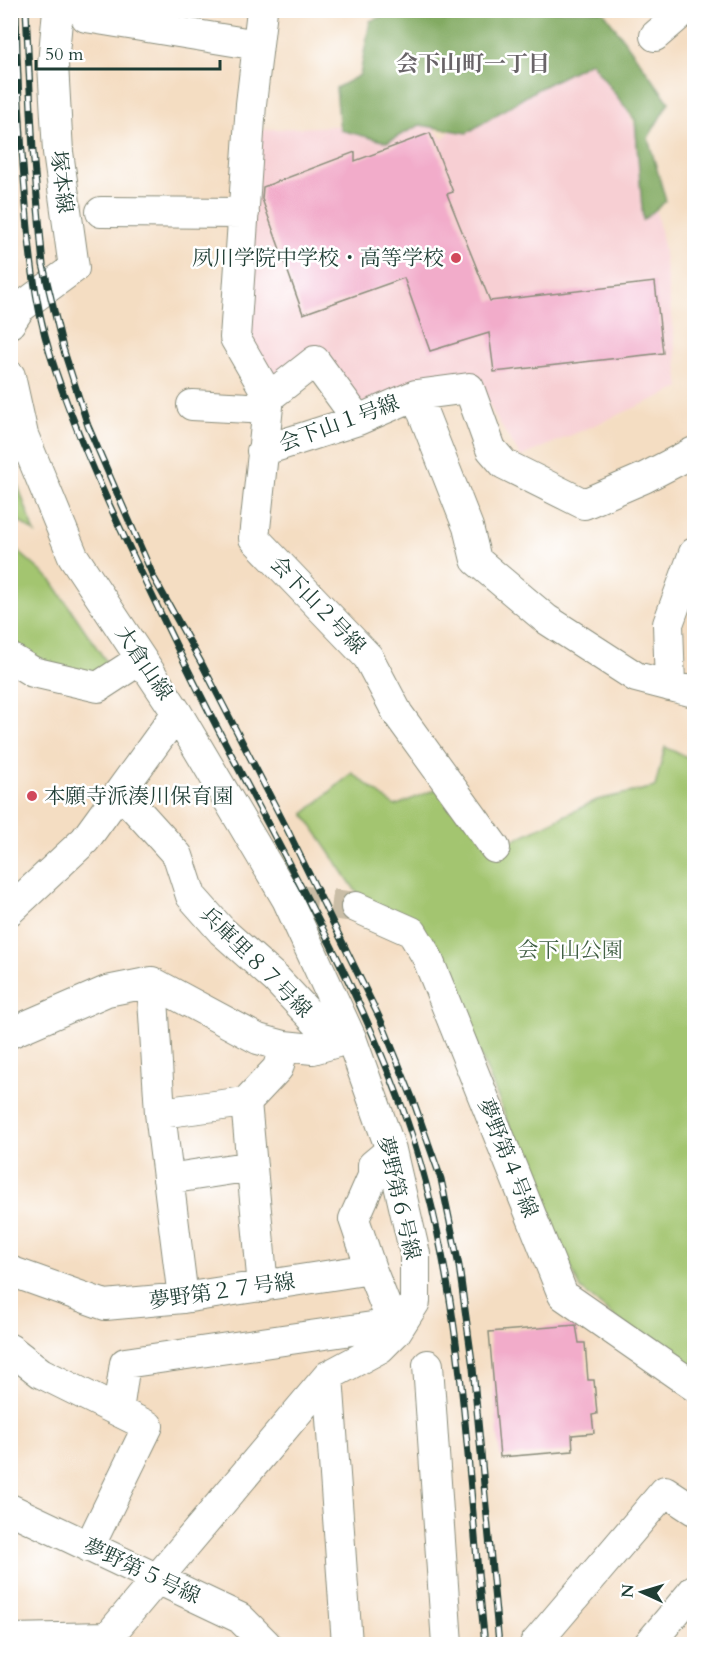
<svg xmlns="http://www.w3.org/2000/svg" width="705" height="1655" font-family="Cardo,'Noto Serif JP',serif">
<rect width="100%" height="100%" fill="#fff"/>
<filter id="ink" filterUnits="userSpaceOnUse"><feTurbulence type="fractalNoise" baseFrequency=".0167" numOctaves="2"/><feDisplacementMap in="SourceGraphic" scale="12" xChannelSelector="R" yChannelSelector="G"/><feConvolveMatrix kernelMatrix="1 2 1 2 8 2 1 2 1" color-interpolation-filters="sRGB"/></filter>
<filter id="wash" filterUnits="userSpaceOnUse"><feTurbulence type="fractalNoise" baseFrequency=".008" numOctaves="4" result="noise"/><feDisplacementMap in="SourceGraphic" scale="24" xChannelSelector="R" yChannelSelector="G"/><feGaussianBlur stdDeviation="1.35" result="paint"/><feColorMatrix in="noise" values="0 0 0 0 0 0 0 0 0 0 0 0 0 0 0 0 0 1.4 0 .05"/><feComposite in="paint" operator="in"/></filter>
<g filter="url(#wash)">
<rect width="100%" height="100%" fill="#f4ddc2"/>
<!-- built -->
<path fill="#f7cfd3" d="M599,49L643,145L663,245L680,388L521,457L496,418L476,379L363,406L312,350L271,386L241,327L256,130L429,121L442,139L506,82Z"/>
<!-- green -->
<path fill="#a3c56f" stroke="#618152" stroke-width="1.5" d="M10,466H11L35,533L11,515Z
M11,545L51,580L110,667L94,678L35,658L11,640Z
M665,747L694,761V1374L636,1335L581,1289L539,1199L434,940L359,896L304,814L352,773L395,806L441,787L491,851L597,800L655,787Z"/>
<!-- forest -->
<path fill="#82aa62" stroke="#50744b" stroke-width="1.5" d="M399,10L432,11L444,20L459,11H603L669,102L648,138L666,201L643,220L635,120L591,62L536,90L467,133L420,125L387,142L340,130L336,88L360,75L370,21Z"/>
<g id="blocks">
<!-- building -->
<path fill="#f2acca" d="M430,133L453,192L447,194L490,301L655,282L663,353L494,372L489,333L430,351L404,278L303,314L262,199L263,187L355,152V161Z
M576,1325L579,1343H585L588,1380H594L597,1414L592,1415L594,1433L572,1435L573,1451L500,1457L489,1332Z"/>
</g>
</g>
<g filter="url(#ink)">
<use href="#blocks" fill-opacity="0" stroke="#8a8d7b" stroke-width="1.5"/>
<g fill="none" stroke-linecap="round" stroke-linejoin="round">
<!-- minor-tunnel -->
<path stroke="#c9bda6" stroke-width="30" stroke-dasharray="30 15" stroke-linecap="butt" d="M287,899L356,907"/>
<defs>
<path id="minor" d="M262,10L251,104L235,338L269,397L254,538L368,657L398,714L495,848
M86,17L258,45
M655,36L685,10
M101,212L244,213
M10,323L20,308L74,268L58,152L53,64L58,10
M10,376L23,435L73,556L177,713L287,899L351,1038L391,1150L415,1254V1302L396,1332L380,1348L328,1376L108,1637V1644
M416,395L468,527L476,560L546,619L636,677L694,692
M269,397L315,361L358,420
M192,405L267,409
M262,451L358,420L416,395L469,388L491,449L504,464L584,504L644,478L694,452
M10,658L33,672L98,687L141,659
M670,686L668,624L694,553
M120,792L178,856L191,896L222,931L276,979L335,1042
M356,907L412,932L427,957L563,1295L694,1386
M10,910L85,840L177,713
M152,982L160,1113L183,1298
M10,1033L107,991L152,982L258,1039L284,1046L313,1049L351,1038
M160,1113L246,1102
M168,1179L252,1166
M371,1269L354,1219L373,1176V1165L391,1150
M10,1271L105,1305L183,1298L371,1269L396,1332
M263,1287L246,1102L278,1068L284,1046
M10,1349L41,1373L148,1426L89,1547
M428,1365L447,1644
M328,1376L347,1644
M118,1411L125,1363L393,1324
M10,1509L240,1618L266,1644
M10,1639L108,1637
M535,1644L665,1491L694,1510
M649,1644L694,1590"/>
</defs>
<!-- minor casing -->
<use href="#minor" stroke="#8a8d7b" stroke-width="32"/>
<!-- minor -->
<use href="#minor" stroke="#fff" stroke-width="30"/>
<defs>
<path id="rail" d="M16,10C17,71 20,132 25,192C29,247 34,301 50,354C71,421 99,484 129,547C162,617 196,688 232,756C291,869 354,979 399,1099C465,1273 465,1461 485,1644
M26,10L33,151L43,265L63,348L88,426L154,578L203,666L287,829L382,1023L413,1100L441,1179L459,1266L473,1368L499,1644"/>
</defs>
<!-- rail casing -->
<use href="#rail" stroke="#1f3d34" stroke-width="7"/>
<!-- rail -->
<use href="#rail" stroke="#fff" stroke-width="4.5" stroke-dasharray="14" stroke-linecap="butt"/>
</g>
</g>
<!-- markers -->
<g fill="#d1495b" stroke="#fff" stroke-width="2">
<circle cx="456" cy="258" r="6"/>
<circle cx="32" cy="796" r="6"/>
</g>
<g text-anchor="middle" stroke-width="5" stroke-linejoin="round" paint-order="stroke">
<!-- street labels -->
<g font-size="21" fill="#1f3d34" stroke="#fff">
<text transform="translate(62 182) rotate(83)" y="7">塚本線</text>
<text transform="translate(339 423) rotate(-20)" y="7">会下山１号線</text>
<text transform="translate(318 605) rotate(46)" y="7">会下山２号線</text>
<text transform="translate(144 663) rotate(56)" y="7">大倉山線</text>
<text transform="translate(256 962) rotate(45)" y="7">兵庫里８７号線</text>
<text transform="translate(508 1158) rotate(68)" y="7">夢野第４号線</text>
<text transform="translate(399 1198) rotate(77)" y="7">夢野第６号線</text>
<text transform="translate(222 1291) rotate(-8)" y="7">夢野第２７号線</text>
<text transform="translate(142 1571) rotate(25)" y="7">夢野第５号線</text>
</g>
<!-- poi labels -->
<g font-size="21" fill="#1f3d34" stroke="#fff" text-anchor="end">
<text x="444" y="265">夙川学院中学校・高等学校</text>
<text x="44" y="803" text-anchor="start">本願寺派湊川保育園</text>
</g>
<!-- park labels -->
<g font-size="21" fill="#405f43" stroke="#fff">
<text x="570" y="957">会下山公園</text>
</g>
<!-- neighbourhood labels -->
<g font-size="22" font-weight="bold" fill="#696468" stroke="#fff">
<text x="473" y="71">会下山町一丁目</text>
</g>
</g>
<!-- margin -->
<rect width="705" height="1655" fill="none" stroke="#fff" stroke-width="36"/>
<!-- north arrow -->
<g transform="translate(642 1592) rotate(274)" stroke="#ffffff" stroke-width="4.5" paint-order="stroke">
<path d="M0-4.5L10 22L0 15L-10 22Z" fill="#1f3d34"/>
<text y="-9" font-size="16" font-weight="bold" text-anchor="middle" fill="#1f3d34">N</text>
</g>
<!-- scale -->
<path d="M36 60v9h184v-9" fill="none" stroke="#1f3d34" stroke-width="3"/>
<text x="45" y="60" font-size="18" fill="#1f3d34" stroke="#ffffff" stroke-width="4.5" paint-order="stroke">50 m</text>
</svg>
